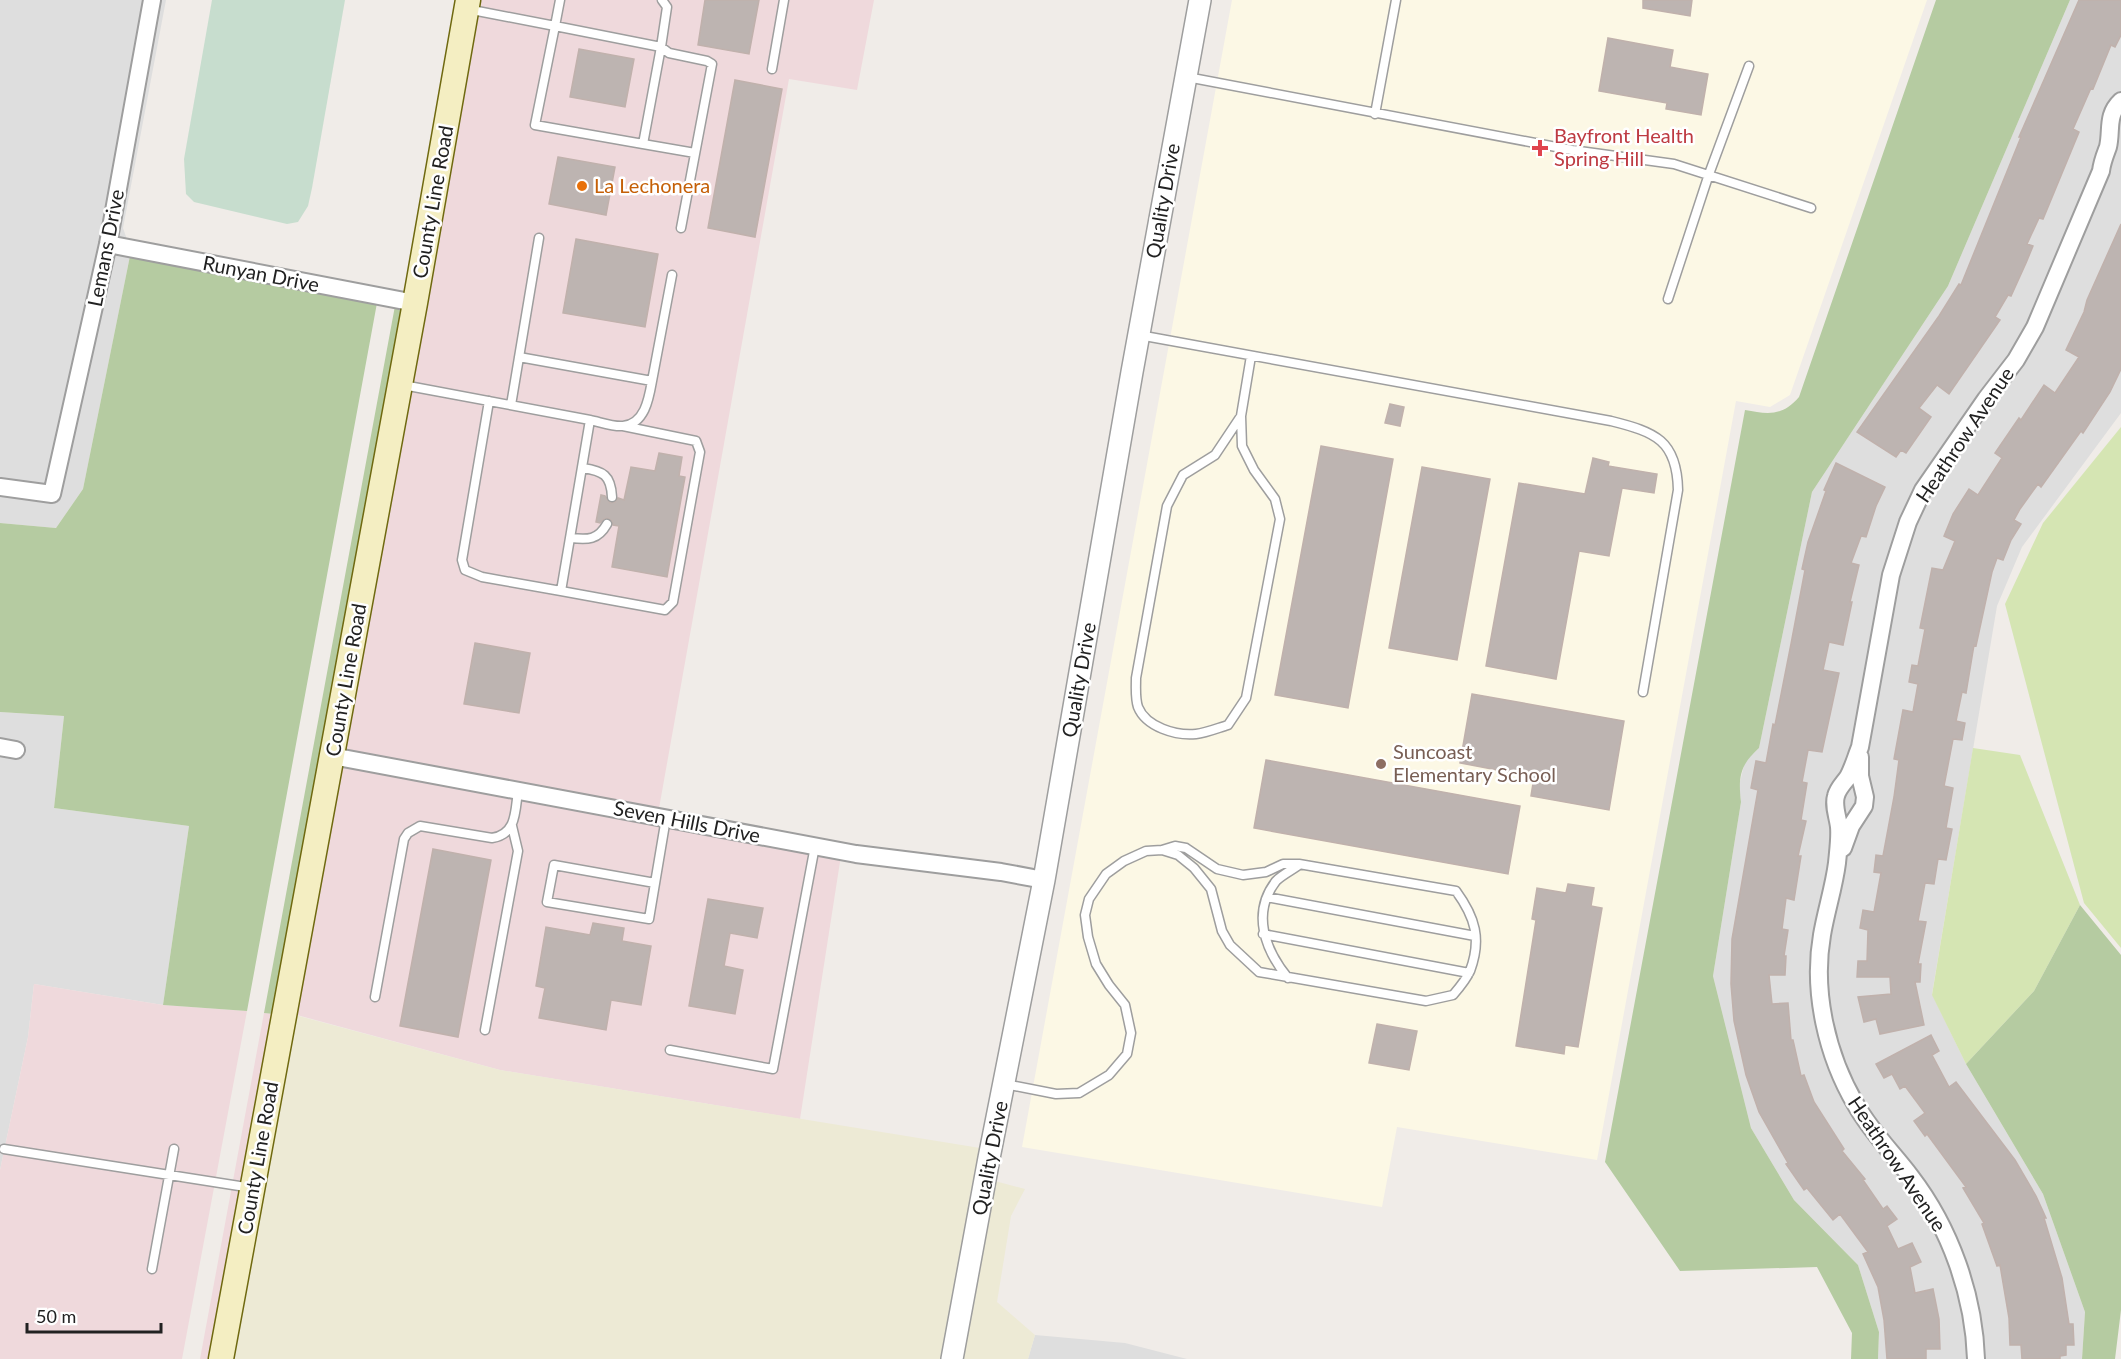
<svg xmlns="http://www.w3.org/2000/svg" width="2121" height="1359" font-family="Lato,sans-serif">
<rect width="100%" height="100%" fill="#f0ece8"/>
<!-- residential -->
<path fill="#dedede" d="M0,0H166L123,228L131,251L83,489L56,528L0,523Z
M2070,0H2121V413L2022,547L1997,606L1932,994L1966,1064L2043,1194L2085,1312L2082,1359H1878L1879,1332L1858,1265L1794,1200L1751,1128L1713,976L1741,802L1739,786L1745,761L1759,748L1812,492L1948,286Z
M0,712L64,716L54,808L189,826L163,1005L34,984L28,1037L0,1170Z
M1035,1335L1125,1343L1187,1359H1028Z"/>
<!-- commercial -->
<path fill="#efd9dc" d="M479,0H874L857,90L789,79L658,814L842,849L800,1119L500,1070L297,1015L317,894Z
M34,984L163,1005L247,1011L182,1359H0V1170L28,1037Z
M264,1013L274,1014L210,1359H200Z"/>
<!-- education -->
<path fill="#fcf8e5" d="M1232,0H1927L1790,395L1770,407L1736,401L1597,1160L1397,1127L1382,1207L1022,1147Z"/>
<!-- farmland -->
<path fill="#edead5" d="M295,1015L500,1070L980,1148L941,1359H231Z
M995,1181L1025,1189L1011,1216L997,1302L1035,1335L1028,1359H962Z"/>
<!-- grass -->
<path fill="#d5e5b3" d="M2121,427V948L2084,903L2005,604L2043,523Z
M1973,748L2020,755L2080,905L2034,991L1966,1064L1932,995Z"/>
<!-- forest -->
<path fill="#b5cba1" d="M1936,0H2070L1948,286L1812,492L1759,748C1740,765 1738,777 1741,802L1713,976L1751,1128L1794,1200L1858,1265L1879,1332L1878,1359H1851L1852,1333L1817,1267L1680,1271L1605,1162L1745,410C1767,414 1782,417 1799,397Z
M131,251L379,292L247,1011L163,1005L189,826L54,808L64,716L0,712V523L56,528L83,489Z
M397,295L406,297L274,1014L264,1013Z
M2080,905L2121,955V1310L2115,1359H2082L2085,1312L2043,1194L1966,1064L2034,991Z"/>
<!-- wetland -->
<path fill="#c7ddce" d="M212,0H345L312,188L308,206L298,222L287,224L194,202L186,194L184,159Z"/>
<!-- building -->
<path fill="#bdb4b1" stroke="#c0b1ac" stroke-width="1.5" d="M705,0H759L749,54L698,45Z
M1643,0H1692L1690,16L1643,8Z
M2079,0H2121V35L2115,47L2111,45L2093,89L2091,88L2073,129L2079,132L2043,219L2039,218L2027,244L2033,246L2026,263L2011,296L2008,295L1995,317L2000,320L1949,394L1937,385L1919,408L1931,417L1906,453L1901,450L1896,457L1857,432L1939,316L1959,284L1961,285L2021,137H2019Z
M1608,38L1673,50L1670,67L1708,74L1701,115L1666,109L1667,103L1599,91Z
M579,49L634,59L625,107L570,97Z
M735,80L782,89L755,237L708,228Z
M558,157L615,167L606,215L549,204Z
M2121,224V369L2110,392L2083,433L2081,431L2041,487L2038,484L2020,509L2014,520L2021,524L2011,540L2003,560L1997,558L1992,572L1976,646L1974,645L1966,693L1962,692L1956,721L1965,723L1962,740L1953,739L1944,786L1953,788L1946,828L1952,829L1946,860L1938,859L1934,884L1925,883L1918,921L1926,922L1918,964H1921L1920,982H1915L1924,1025L1880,1034L1876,1019L1864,1022L1858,997L1891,994L1890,977H1857L1858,961H1867L1868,930L1860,928L1863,910L1874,912L1881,873L1874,872L1876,855L1883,856L1894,797L1899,760L1894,759L1903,710L1913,712L1918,684L1909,682L1912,665L1918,666L1925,629L1920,628L1932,568L1943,570L1955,541L1944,536L1953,514L1969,489L1978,495L2002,458L1995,453L2019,418L2021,420L2044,385L2055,393L2079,357L2066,350L2084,312L2087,300Z
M576,239L658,254L645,327L563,313Z
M1390,404L1404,407L1400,426L1385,423Z
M1321,446L1393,459L1348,708L1275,695Z
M659,453L682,457L679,476L685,477L667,577L612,567L619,526L613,525L612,521L608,518L604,519L600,523L596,522L601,495L605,496L610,503L615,502L618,498L624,500L631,467L655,471Z
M1593,458L1609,462L1608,466L1657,474L1654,493L1622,488L1609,556L1579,551L1556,679L1486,666L1519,483L1585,494Z
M1836,463L1885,487L1876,506L1866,537L1861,536L1851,563L1859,565L1850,602H1852L1843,645L1829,642L1823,670L1839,673L1822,752L1808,750L1802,782L1807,783L1801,820L1806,821L1798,856H1801L1794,900L1786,898L1782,929L1788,930L1784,956H1786L1785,975H1769L1772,1004L1788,1003L1791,1040H1793L1801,1076L1804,1075L1814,1102L1844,1149L1842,1151L1865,1179L1863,1180L1883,1209L1887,1206L1897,1219L1887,1226L1898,1249L1912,1243L1921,1262L1910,1267L1915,1293L1933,1289L1939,1319L1940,1349H1926V1359H1887L1884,1320L1878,1287L1863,1254L1868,1252L1840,1214L1833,1220L1807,1188L1804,1190L1786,1164L1788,1163L1759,1112L1746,1075L1734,1021L1731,984L1732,939L1758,790L1751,788L1756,761L1766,763L1773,724L1775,725L1791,644L1805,570L1802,569L1808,542L1826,491L1824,490Z
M1422,467L1490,479L1457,660L1389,648Z
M475,643L530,653L519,713L464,704Z
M1472,694L1624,721L1609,810L1531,796L1534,777L1460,763Z
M1266,760L1520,806L1508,874L1254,828Z
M433,849L491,860L458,1037L400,1026Z
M1568,884L1594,888L1591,906L1602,908L1578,1047L1565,1045L1564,1054L1516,1046L1536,920L1532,919L1537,888L1566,893Z
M708,899L763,908L757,938L730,933L724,966L743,970L735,1014L689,1006Z
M593,923L624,928L622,941L651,946L641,1005L611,1000L606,1030L539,1018L545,988L536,986L546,927L590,935Z
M1377,1024L1417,1031L1409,1070L1369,1063Z
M1931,1035L1939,1051L1932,1055L1949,1087L1956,1082L2015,1160L2036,1196L2046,1218H2044L2062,1278L2069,1324H2073L2074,1345H2066V1355L2060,1356V1359H2022L2021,1345H2010L2009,1318L2000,1265L1997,1266L1982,1224L1984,1223L1963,1188L1966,1187L1927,1134L1925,1136L1914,1121L1925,1113L1905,1086L1900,1089L1892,1074L1884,1078L1876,1064Z"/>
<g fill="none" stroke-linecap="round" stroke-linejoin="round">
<defs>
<path id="service" d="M662,0L667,7L661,47L555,26L535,125L643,144L661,47L669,53L707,61L712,64L681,228
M467,9L555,26L560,0
M772,69L784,0
M1187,77L1572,150L1674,164L1811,208
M1375,114L1396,0
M643,144L695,153
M1668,299L1709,174L1749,66
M1139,335L1611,421C1655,432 1677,440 1678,490L1643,692
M519,357L652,381C649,398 645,424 623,426C613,427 600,422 590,420
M652,381L672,275
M403,385L590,420L561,591L482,577L465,570L462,560L489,401
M511,405L539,238
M1241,416L1242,446L1254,470L1275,499L1280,519L1246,698L1228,725C1218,728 1206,733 1196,734C1176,736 1146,727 1138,707C1135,698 1136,688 1136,678L1167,506L1183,475L1215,455Z
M1241,416L1251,356
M583,468C603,471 611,475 612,497
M571,538C588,540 598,540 607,524
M561,591L665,610L673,602L700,452L696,441L623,426
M655,883L554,865L547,902L649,919L666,818
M1267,897L1475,936
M1263,934L1469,973
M1288,978C1265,950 1251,913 1276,881C1282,875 1292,870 1299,865
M375,997L404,839L408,833L420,826L492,838C517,834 515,811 518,791
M485,1030L518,851L512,826
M670,1050L773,1069L815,846
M1005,1084L1056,1094L1079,1093L1109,1075L1127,1054L1131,1033L1125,1005L1109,985L1096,964L1088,937L1085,915L1089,899L1106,874L1124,861L1146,851L1162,850L1175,846L1186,848L1217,869L1243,875L1266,872L1283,864H1299L1456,891C1475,917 1482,939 1470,971C1466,980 1459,988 1453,995L1426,1001L1259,972L1230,945L1222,931L1211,889L1194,868L1178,855L1162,850
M4,1149L252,1188
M152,1269L174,1149"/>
<path id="minor" d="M108,244L415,303
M0,487L52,494L108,244L152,0
M0,747L16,750
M332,756L856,854L1001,872L1044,880
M1843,848L1851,826L1864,806L1865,797L1860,776V757
M1976,1359C1974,1295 1950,1228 1911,1177C1893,1153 1871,1132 1856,1105C1827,1056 1812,992 1822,935C1826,911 1834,887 1837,863C1838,852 1840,838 1839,827C1838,817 1833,806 1836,796C1838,788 1844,783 1848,777C1853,768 1856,757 1860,747L1891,575L1908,522L1923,490L1986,399L2016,360L2035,327L2101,171C2102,162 2105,155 2108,147C2112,130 2106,115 2121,101"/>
<path id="tertiary" d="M952,1359L989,1158L1044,880L1132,372L1200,0"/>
<path id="secondary" d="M221,1359L415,303L468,0"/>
</defs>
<!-- service casing -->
<use href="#service" stroke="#9e9e9e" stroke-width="11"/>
<!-- minor casing -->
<use href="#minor" stroke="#9e9e9e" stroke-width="20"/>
<!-- tertiary casing -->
<use href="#tertiary" stroke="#9e9e9e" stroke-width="24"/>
<!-- secondary casing -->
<use href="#secondary" stroke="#6f6910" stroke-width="27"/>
<!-- service -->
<use href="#service" stroke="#fff" stroke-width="8"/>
<!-- minor -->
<use href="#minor" stroke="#fff" stroke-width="16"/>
<!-- tertiary -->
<use href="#tertiary" stroke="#fff" stroke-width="21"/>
<!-- secondary -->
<use href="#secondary" stroke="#f4eec2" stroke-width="24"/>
</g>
<!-- markers -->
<path fill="#e0444e" stroke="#fff" stroke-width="2" d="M1537 139h6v6h6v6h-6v6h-6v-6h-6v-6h6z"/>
<circle fill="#e8710a" stroke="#fff" stroke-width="2" cx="582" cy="186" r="6"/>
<circle fill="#8d6e63" stroke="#fff" stroke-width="2" cx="1381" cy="764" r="6"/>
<g text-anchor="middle" stroke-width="5" stroke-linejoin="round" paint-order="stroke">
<!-- health labels -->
<g font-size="20" fill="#be3a42" stroke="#fff" text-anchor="start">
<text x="1554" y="143">Bayfront Health<tspan x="1554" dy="23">Spring Hill</tspan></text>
</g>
<!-- food labels -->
<g font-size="20" fill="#c56008" stroke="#fff" text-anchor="start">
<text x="594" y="193">La Lechonera</text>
</g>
<!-- street labels -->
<g font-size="20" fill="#212121" stroke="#fff">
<text transform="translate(1163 201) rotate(-80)" y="7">Quality Drive</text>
<text transform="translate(433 202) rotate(-80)" y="7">County Line Road</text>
<text transform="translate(106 248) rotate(-79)" y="7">Lemans Drive</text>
<text transform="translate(261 274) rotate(11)" y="7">Runyan Drive</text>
<text transform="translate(1965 435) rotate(-56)" y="7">Heathrow Avenue</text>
<text transform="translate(346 680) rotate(-80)" y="7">County Line Road</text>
<text transform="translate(1079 680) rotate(-80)" y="7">Quality Drive</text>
<text transform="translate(687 822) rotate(11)" y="7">Seven Hills Drive</text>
<text transform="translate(258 1158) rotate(-80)" y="7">County Line Road</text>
<text transform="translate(990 1158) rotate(-79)" y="7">Quality Drive</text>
<text transform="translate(1897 1164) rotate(56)" y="7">Heathrow Avenue</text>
</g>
<!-- education labels -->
<g font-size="20" fill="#785e54" stroke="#fff" text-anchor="start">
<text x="1393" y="759">Suncoast<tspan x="1393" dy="23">Elementary School</tspan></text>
</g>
</g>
<!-- scale -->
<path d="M27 1323v9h134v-9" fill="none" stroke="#212121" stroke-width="3"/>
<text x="36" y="1323" font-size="18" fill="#212121" stroke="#ffffff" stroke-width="4.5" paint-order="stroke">50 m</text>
</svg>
